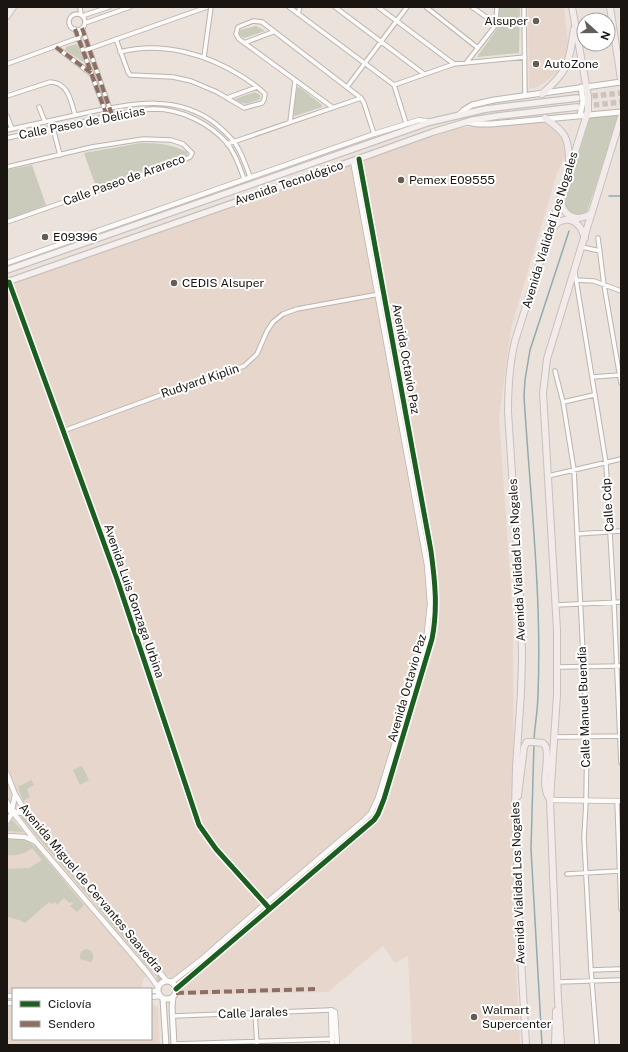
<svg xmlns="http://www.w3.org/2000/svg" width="628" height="1052" font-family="'Public Sans',sans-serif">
<rect width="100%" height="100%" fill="#ebe2dc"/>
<!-- built -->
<path fill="#e7d6cb" d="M528,7H564L568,42L566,55L558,71L547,81L537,87L529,89Z
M528,120L551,123L565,137V157L557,173L511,328L499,417L513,619L514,933L520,1045H412L408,956L395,963L383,946L328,992L184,995L170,976H146L143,980L142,989H13V1039H151V1004L158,1007L160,1045H7V283L451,129Z"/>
<!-- green -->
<path fill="#cacbba" d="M499,7H520L519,53L477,57L499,26Z
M256,26L265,31L244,38L239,35L240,30Z
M77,44L84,61L83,62L65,50L66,47Z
M299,87L322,105V107L295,116L293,115L297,88Z
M255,92L260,95V99C248,103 245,107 235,99Z
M619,114L587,212C580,217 576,215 568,213L564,204L590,116Z
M141,143C158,143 172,144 187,152V155L96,187L84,153Z
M32,165L46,205L7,220V170Z
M82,766L89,780L80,785L73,770Z
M31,780L34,785L27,789L30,797L23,801L18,787Z
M23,816L92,897L90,898L21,817Z
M12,820L24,832L7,831V827Z
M7,837L23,839L35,846L84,905L77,912L70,906L73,904L72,902L70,903L64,898L57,905L55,902L52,904L49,902L25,923L19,920L7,917V869L29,868L42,860L32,848C25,854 17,856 7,855Z
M99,905L158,975L164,980L158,983L156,976L97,907Z
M86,949L90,950L93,954V959L91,962L80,959C80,954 80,951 86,949Z"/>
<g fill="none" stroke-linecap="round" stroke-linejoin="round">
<!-- stream -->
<path stroke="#91abae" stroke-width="1.5" d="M609,196H621
M534,739C535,724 538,709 538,694C542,595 530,495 524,396L525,380L530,350L569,231
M534,743L531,849L542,1045"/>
<!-- primary-tunnel -->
<path stroke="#ccc3be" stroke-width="5.5" stroke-dasharray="5.5 3" stroke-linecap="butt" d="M584,97L621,93
M577,107L621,102"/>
<defs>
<path id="minor" d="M80,7L81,15
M289,7L394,85
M335,7L424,74
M378,7L454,64
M426,7L478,48
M472,7L496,24
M524,7L525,96
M298,14L300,7
M69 22a8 8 0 1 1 16 0a8 8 0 1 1-16 0Z
M82,16L109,7
M85,23L130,7
M82,28L112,115
M75,29L107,116
M116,39L128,72L130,75L173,77L191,81L217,92L244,108L262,103L264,100L265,94C259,87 250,82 243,77C207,54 162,41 120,52
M244,43L273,32
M56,47L90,73
M83,51L207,7
M204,57L211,7
M466,63L495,26L496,22L497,7
M7,64L78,38L83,29
M394,85L454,64L525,57
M394,85L406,123
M347,87L407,7
M7,96L50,82C68,82 71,101 75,115
M227,98L257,87
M39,107L45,122
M332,107L239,39L236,34L238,27L253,21L262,22L361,98L364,103L374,134
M7,116L12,129
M290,122L295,81
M53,128L60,155
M7,130C35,124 63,118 90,112C134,103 178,94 216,124C223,130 230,136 235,143C242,154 246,165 250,177
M7,138C34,132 61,126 88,121C109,116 132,110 154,109C181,109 209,123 227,143C235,153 240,167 244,179
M227,144L361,98
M7,167L92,147L143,139L171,140L183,144L192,153L190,157L186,159L7,222
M598,238L604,285L621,383
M582,247L600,251
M575,273L606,463L614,603L621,763
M576,280L594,281L621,291
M9,282L117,579L199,825L216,849L270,909
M555,371L563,402L574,470L587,737L586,801L584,838L591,970L597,1045
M592,377L620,375
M563,402L594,395
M63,431L180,388L244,366L257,354L267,331L273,322L283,314L297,309L385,293
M548,476L621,459
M577,534L621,531
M556,605L621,602
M558,667L621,666
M554,737L621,736
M617,801L621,909
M567,874L619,871
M591,970L621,969
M558,982L621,980
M255,1013L257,1045
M173,1016L331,1010
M174,1044L333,1039"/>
<path id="tertiary" d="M7,263L374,134L419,120L430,122
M7,774L15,794L30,819L166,980
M550,800L621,801
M7,802L12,811L36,842L147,972L158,987
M7,810L27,814
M7,821L11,815L15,795
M7,836L25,837L34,841
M172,982L203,958L265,904L363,821L371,813L378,798L426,641L430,604L427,565L353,161
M176,989L374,820L378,814L384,799L432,639C438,609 435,581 431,551L359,159
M151,991H157
M7,996H13
M151,997L160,996
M7,1003H13
M332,1045L331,1010L335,1012L337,1045"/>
<path id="secondary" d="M459,115L464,110L472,105L494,100L621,82
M580,115L583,101L581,87
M467,122L478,124H491L621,112
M158 990a9 9 0 1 1 18 0a9 9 0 1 1-18 0Z
M173,997L172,1007L174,1045
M163,999L166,1045"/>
<path id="primary" d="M7,270L430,122L486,109L577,98
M7,282L302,179L433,132L473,120L498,116L577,107"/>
<path id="trunk" d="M610,7L621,79
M7,16L13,7
M542,94C568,71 569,64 574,29
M545,118C565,132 569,137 569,162
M560,199C563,217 577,223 592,213
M552,229C558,219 571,216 579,226C582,229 583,234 585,238
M518,796L524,747L527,742H532L543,743L546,747C550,764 540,783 549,798
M526,1045L520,941L515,809L516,767L521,692L522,657L521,611L508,412C508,387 509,365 515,341L588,111V96L572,7
M555,1045L556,1011
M561,1045L558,999L550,800L557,695V630L543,393L547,359L621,117"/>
</defs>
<!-- minor casing -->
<use href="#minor" stroke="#bbb4af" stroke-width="5.5"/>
<!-- tertiary casing -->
<use href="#tertiary" stroke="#bbb4af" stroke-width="6"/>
<!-- secondary casing -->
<use href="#secondary" stroke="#bbb4af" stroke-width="7"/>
<!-- primary casing -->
<use href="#primary" stroke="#c6c1be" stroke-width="8"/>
<!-- trunk casing -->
<use href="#trunk" stroke="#c6c1be" stroke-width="8"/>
<!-- minor -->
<use href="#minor" stroke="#fcfbfa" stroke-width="3.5"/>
<!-- tertiary -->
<use href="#tertiary" stroke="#fcfbfa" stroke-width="4.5"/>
<!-- secondary -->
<use href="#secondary" stroke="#fcfbfa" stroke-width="5"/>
<!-- primary -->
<use href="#primary" stroke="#f5efee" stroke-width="5.5"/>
<!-- trunk -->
<use href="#trunk" stroke="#f3eaea" stroke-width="6"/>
<!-- quiet -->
<path stroke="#8d6e63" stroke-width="4" stroke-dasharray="8 4" stroke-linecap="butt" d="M82,28L112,115
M75,29L107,116
M56,47L91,73
M176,993L315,989"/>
<defs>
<path id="cycleway" d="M9,282L117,579L199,825L216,849L270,909
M176,989L374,820L378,814L384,799L432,639C438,609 435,581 431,551L359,159"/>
</defs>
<!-- cycleway casing -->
<use href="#cycleway" stroke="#fff" stroke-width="8"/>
<!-- cycleway -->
<use href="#cycleway" stroke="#1b5e20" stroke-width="5"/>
</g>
<!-- markers -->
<g fill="#635d58" stroke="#fff" stroke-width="1.5">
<circle cx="536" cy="21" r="4"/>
<circle cx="536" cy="64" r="4"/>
<circle cx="401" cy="180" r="4"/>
<circle cx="45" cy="237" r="4"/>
<circle cx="174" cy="283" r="4"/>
<circle cx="474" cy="1017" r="4"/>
</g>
<g text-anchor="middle" stroke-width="4" stroke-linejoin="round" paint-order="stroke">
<!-- poi labels -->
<g font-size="12" fill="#1a1511" stroke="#fff" text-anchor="start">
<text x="528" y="25" text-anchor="end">Alsuper</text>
<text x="544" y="68">AutoZone</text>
<text x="409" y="184">Pemex E09555</text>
<text x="53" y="241">E09396</text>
<text x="182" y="287">CEDIS Alsuper</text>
<text x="482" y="1014">Walmart<tspan x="482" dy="14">Supercenter</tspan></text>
</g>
<!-- street labels -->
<g font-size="12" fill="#1a1511" stroke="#fff">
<text transform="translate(82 123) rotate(-11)" y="4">Calle Paseo de Delicias</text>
<text transform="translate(124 180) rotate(-20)" y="4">Calle Paseo de Arareco</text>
<text transform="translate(289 183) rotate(-19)" y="4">Avenida Tecnológico</text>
<text transform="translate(550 230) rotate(-73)" y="4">Avenida Vialidad Los Nogales</text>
<text transform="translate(406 359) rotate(80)" y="4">Avenida Octavio Paz</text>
<text transform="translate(200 381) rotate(-19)" y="4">Rudyard Kiplin</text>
<text transform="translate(608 505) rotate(-94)" y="4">Calle Cdp</text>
<text transform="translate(517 560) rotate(-93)" y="4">Avenida Vialidad Los Nogales</text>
<text transform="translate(134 601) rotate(71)" y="4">Avenida Luis Gonzaga Urbina</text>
<text transform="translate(407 688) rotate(-74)" y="4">Avenida Octavio Paz</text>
<text transform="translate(584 707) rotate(-92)" y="4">Calle Manuel Buendía</text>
<text transform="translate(518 883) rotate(-92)" y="4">Avenida Vialidad Los Nogales</text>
<text transform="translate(91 888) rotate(50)" y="4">Avenida Miguel de Cervantes Saavedra</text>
<text transform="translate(253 1013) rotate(-2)" y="4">Calle Jarales</text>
</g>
</g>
<!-- border -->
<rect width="628" height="1052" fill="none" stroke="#1a1511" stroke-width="16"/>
<!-- legend -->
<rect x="12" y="988" width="140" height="52" fill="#ffffff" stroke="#a3a1a0"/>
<rect x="20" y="1001" width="20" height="6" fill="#1b5e20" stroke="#a3a1a0"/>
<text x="48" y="1008" font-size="12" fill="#1a1511">Ciclovía</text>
<rect x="20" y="1021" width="20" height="6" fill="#8d6e63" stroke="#a3a1a0"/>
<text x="48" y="1028" font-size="12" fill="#1a1511">Sendero</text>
<!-- north arrow -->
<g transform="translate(596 32) rotate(111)"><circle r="19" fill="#ffffff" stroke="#a3a1a0"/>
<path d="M0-3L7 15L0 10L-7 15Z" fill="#635d58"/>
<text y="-6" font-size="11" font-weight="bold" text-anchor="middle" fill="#1a1511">N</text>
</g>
</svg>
